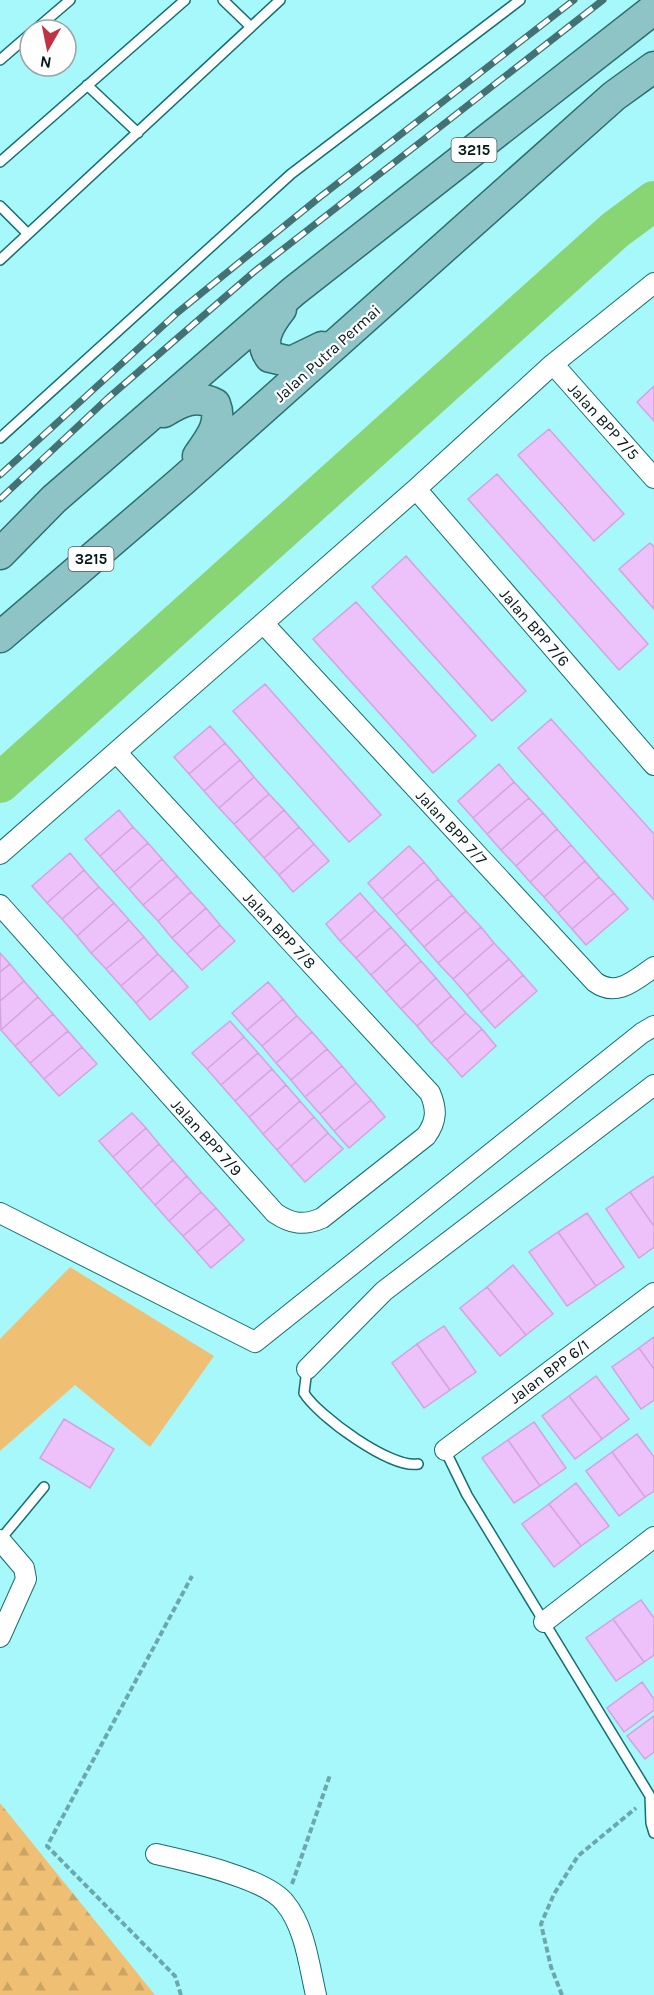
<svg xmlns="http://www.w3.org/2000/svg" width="654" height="1995" font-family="Karla,sans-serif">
<defs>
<pattern id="forest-firs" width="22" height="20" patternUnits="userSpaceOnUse" patternTransform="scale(1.5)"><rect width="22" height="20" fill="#efc074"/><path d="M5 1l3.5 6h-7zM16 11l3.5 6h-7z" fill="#cba464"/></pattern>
</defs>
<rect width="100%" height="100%" fill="#a7f8fb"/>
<!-- forest -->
<path fill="url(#forest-firs)" d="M0,1803L155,1995H0Z"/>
<!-- park -->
<path fill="#efc074" d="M70,1267L214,1356L150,1447L75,1385L0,1451V1339Z"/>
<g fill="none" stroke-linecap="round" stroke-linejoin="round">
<!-- river -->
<path stroke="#89d473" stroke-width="40" d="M0,783L615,230L654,201"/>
</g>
<!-- building -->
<path fill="#edc1fa" stroke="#d3a3e0" stroke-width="1.5" d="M654,386V421L637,402Z
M549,429L624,514L594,541L518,455Z
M497,474L648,644L619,670L468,499Z
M650,543L654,547V609L619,569Z
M406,556L526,691L492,721L372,587Z
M356,602L476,736L433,773L313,639Z
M265,684L381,815L349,842L233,711Z
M551,719L654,834V900L518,748Z
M210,726L225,743L189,774L174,757Z
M225,743L240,760L204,791L189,774Z
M240,760L254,777L219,808L204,791Z
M499,764L514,782L473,818L458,801Z
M254,777L269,794L234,824L219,808Z
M514,782L529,798L487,834L473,818Z
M269,794L284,810L249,841L234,824Z
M529,798L543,813L501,850L487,834Z
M119,810L133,827L100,856L85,839Z
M284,810L299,827L264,858L249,841Z
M543,813L557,829L516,866L501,850Z
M133,827L148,843L114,872L100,856Z
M299,827L314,844L279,875L264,858Z
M557,829L571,845L530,882L516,866Z
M148,843L162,859L129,889L114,872Z
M314,844L329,861L293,892L279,875Z
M571,845L585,861L544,897L530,882Z
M409,846L424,862L382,899L368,883Z
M70,853L84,870L47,903L32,886Z
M162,859L177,876L143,905L129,889Z
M585,861L599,877L558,913L544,897Z
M424,862L438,879L396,915L382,899Z
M84,870L99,887L62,919L47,903Z
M177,876L191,892L158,921L143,905Z
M599,877L614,893L572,929L558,913Z
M438,879L452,895L410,931L396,915Z
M99,887L114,903L77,936L62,919Z
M191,892L206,908L172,938L158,921Z
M360,893L375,910L340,941L326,924Z
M614,893L628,909L586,945L572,929Z
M452,895L466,911L424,947L410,931Z
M114,903L129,920L91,953L77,936Z
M206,908L220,925L187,954L172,938Z
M375,910L391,927L356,958L340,941Z
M466,911L481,927L438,963L424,947Z
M129,920L144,937L106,969L91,953Z
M220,925L235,941L202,970L187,954Z
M391,927L406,944L371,975L356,958Z
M481,927L494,943L453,979L438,963Z
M144,937L158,954L121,986L106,969Z
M494,943L509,959L467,995L453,979Z
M406,944L421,961L386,992L371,975Z
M0,953L10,964L0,972Z
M158,954L173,970L136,1003L121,986Z
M509,959L523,975L481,1012L467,995Z
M421,961L436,978L401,1009L386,992Z
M10,964L24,981L0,1001V972Z
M173,970L188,987L150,1020L136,1003Z
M523,975L537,991L495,1028L481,1012Z
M436,978L451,996L417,1026L401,1009Z
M24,981L38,997L1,1030L0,1001Z
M268,982L283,999L247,1030L232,1013Z
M451,996L466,1013L431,1043L417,1026Z
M38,997L53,1014L15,1046L1,1030Z
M283,999L297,1016L262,1046L247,1030Z
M466,1013L482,1029L447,1060L431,1043Z
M53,1014L68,1031L30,1063L15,1046Z
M297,1016L312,1032L276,1063L262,1046Z
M230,1021L244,1037L207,1069L192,1053Z
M482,1029L496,1046L462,1077L447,1060Z
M68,1031L82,1047L44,1079L30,1063Z
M312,1032L327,1049L291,1080L276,1063Z
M244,1037L258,1053L221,1085L207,1069Z
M82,1047L97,1064L59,1096L44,1079Z
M327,1049L342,1066L305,1097L291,1080Z
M258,1053L272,1069L235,1101L221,1085Z
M342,1066L356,1083L320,1114L305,1097Z
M272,1069L286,1085L249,1117L235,1101Z
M356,1083L371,1100L334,1131L320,1114Z
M286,1085L300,1101L263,1134L249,1117Z
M371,1100L385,1117L349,1148L334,1131Z
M300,1101L314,1117L277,1150L263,1134Z
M132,1113L146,1128L113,1157L99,1141Z
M314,1117L328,1133L291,1166L277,1150Z
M146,1128L159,1144L127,1173L113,1157Z
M328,1133L343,1149L305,1182L291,1166Z
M159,1144L173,1160L141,1189L127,1173Z
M173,1160L187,1176L155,1205L141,1189Z
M187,1176L201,1192L169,1221L155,1205Z
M654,1176V1226L630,1192Z
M201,1192L216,1208L183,1236L169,1221Z
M630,1192L654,1226V1247L639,1258L606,1209Z
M216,1208L230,1224L197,1252L183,1236Z
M587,1213L624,1267L596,1286L558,1232Z
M230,1224L244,1240L211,1268L197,1252Z
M558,1232L596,1286L567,1306L529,1252Z
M513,1265L553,1314L526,1335L487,1287Z
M487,1287L526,1335L500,1356L460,1308Z
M444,1326L476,1372L450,1390L417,1344Z
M654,1337V1369L639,1348Z
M417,1344L450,1390L424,1408L392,1363Z
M639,1348L654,1369V1400L641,1409L612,1367Z
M596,1376L629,1419L602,1439L569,1396Z
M569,1396L602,1439L575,1459L542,1416Z
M64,1419L114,1449L90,1488L40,1458Z
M534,1422L566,1468L540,1486L508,1440Z
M637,1434L654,1457V1491L645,1497L612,1452Z
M508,1440L540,1486L514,1503L482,1458Z
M612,1452L645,1497L619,1516L586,1471Z
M576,1483L609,1526L581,1546L549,1504Z
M549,1504L581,1546L554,1567L522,1524Z
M641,1600L654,1618V1655L644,1662L613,1619Z
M613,1619L644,1662L616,1681L586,1638Z
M642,1682L654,1699V1710L624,1732L607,1708Z
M654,1716V1752L645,1759L627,1736Z"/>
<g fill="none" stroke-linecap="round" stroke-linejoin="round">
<defs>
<path id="service" d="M223,0L251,27
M35,30L70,0
M0,60L30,34
M87,85L138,133
M0,162L185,0
M0,206L28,234
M0,260L280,0
M0,438L291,174L520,0
M307,1369L304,1393C318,1416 391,1469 418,1464
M445,1450L467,1495L650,1796L651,1823L654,1833
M0,1540L44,1487"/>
<path id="minor" d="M553,364L654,478
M416,489L654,765
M263,623L595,982C617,998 635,980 654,967
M0,854L416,489L553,364L654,283
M0,905L275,1213C291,1224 304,1226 322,1218L426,1136C437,1121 437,1109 430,1093L116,752
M0,1213L255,1342L642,1033L654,1026
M307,1369L384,1291L654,1085
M445,1450L654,1293
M0,1540L24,1568L26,1579L0,1637
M544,1622L654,1537
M156,1854C187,1861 266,1878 285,1903C305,1927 309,1965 316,1995"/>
<path id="primary" d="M281,309C270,323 258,341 270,357L291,362L322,347
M164,412C181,401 197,394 215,404C223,424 209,440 198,456
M0,554L54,499L294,291L654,9
M0,637L182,481L614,96L654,67"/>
</defs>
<!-- service casing -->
<use href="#service" stroke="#136f72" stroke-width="12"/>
<!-- minor casing -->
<use href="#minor" stroke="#136f72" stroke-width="22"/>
<!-- primary casing -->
<use href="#primary" stroke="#2c6f71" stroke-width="33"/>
<!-- path -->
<path stroke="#6ca8aa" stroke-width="4" stroke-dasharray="6 3" stroke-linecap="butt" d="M292,1884L330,1775
M181,1995L175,1976L47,1846L192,1576
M562,1995L551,1967L541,1924L554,1894L578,1856L636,1808"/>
<!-- service -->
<use href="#service" stroke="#fff" stroke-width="9"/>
<!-- minor -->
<use href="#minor" stroke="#fff" stroke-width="20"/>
<!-- primary -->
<use href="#primary" stroke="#8ec4c6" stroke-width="30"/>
<defs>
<path id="rail" d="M0,475L177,313L320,197L574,0
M0,499L107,399L255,271L603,0"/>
</defs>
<!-- rail casing -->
<use href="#rail" stroke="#447173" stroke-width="7"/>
<!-- rail -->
<use href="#rail" stroke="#fff" stroke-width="4.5" stroke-dasharray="14" stroke-linecap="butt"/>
</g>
<g text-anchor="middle" stroke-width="4.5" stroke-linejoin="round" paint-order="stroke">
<!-- shield labels -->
<g fill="#fff" stroke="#4f5e5f" stroke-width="1.5">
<rect x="451.5" y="138" width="45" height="24" rx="4.5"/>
<rect x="68.5" y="547" width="45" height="24" rx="4.5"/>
</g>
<g font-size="15" font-weight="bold" fill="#03191a">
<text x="474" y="155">3215</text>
<text x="91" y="564">3215</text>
</g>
<!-- street labels -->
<g font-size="16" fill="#03191a" stroke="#fff">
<text transform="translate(327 353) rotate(-42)" y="6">Jalan Putra Permai</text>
<text transform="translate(604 421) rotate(48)" y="6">Jalan BPP 7/5</text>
<text transform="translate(535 627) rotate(49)" y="6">Jalan BPP 7/6</text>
<text transform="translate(452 827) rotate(47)" y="6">Jalan BPP 7/7</text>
<text transform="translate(280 930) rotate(47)" y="6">Jalan BPP 7/8</text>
<text transform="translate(207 1137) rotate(48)" y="6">Jalan BPP 7/9</text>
<text transform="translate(549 1371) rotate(-37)" y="6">Jalan BPP 6/1</text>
</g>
</g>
<!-- north arrow -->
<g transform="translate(48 48) rotate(189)"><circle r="28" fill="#ffffff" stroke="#9aa3a3" stroke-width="1.5"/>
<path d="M0-4.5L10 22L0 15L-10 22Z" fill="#c23244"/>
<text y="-9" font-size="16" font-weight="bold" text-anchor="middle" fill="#03191a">N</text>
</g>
</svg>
